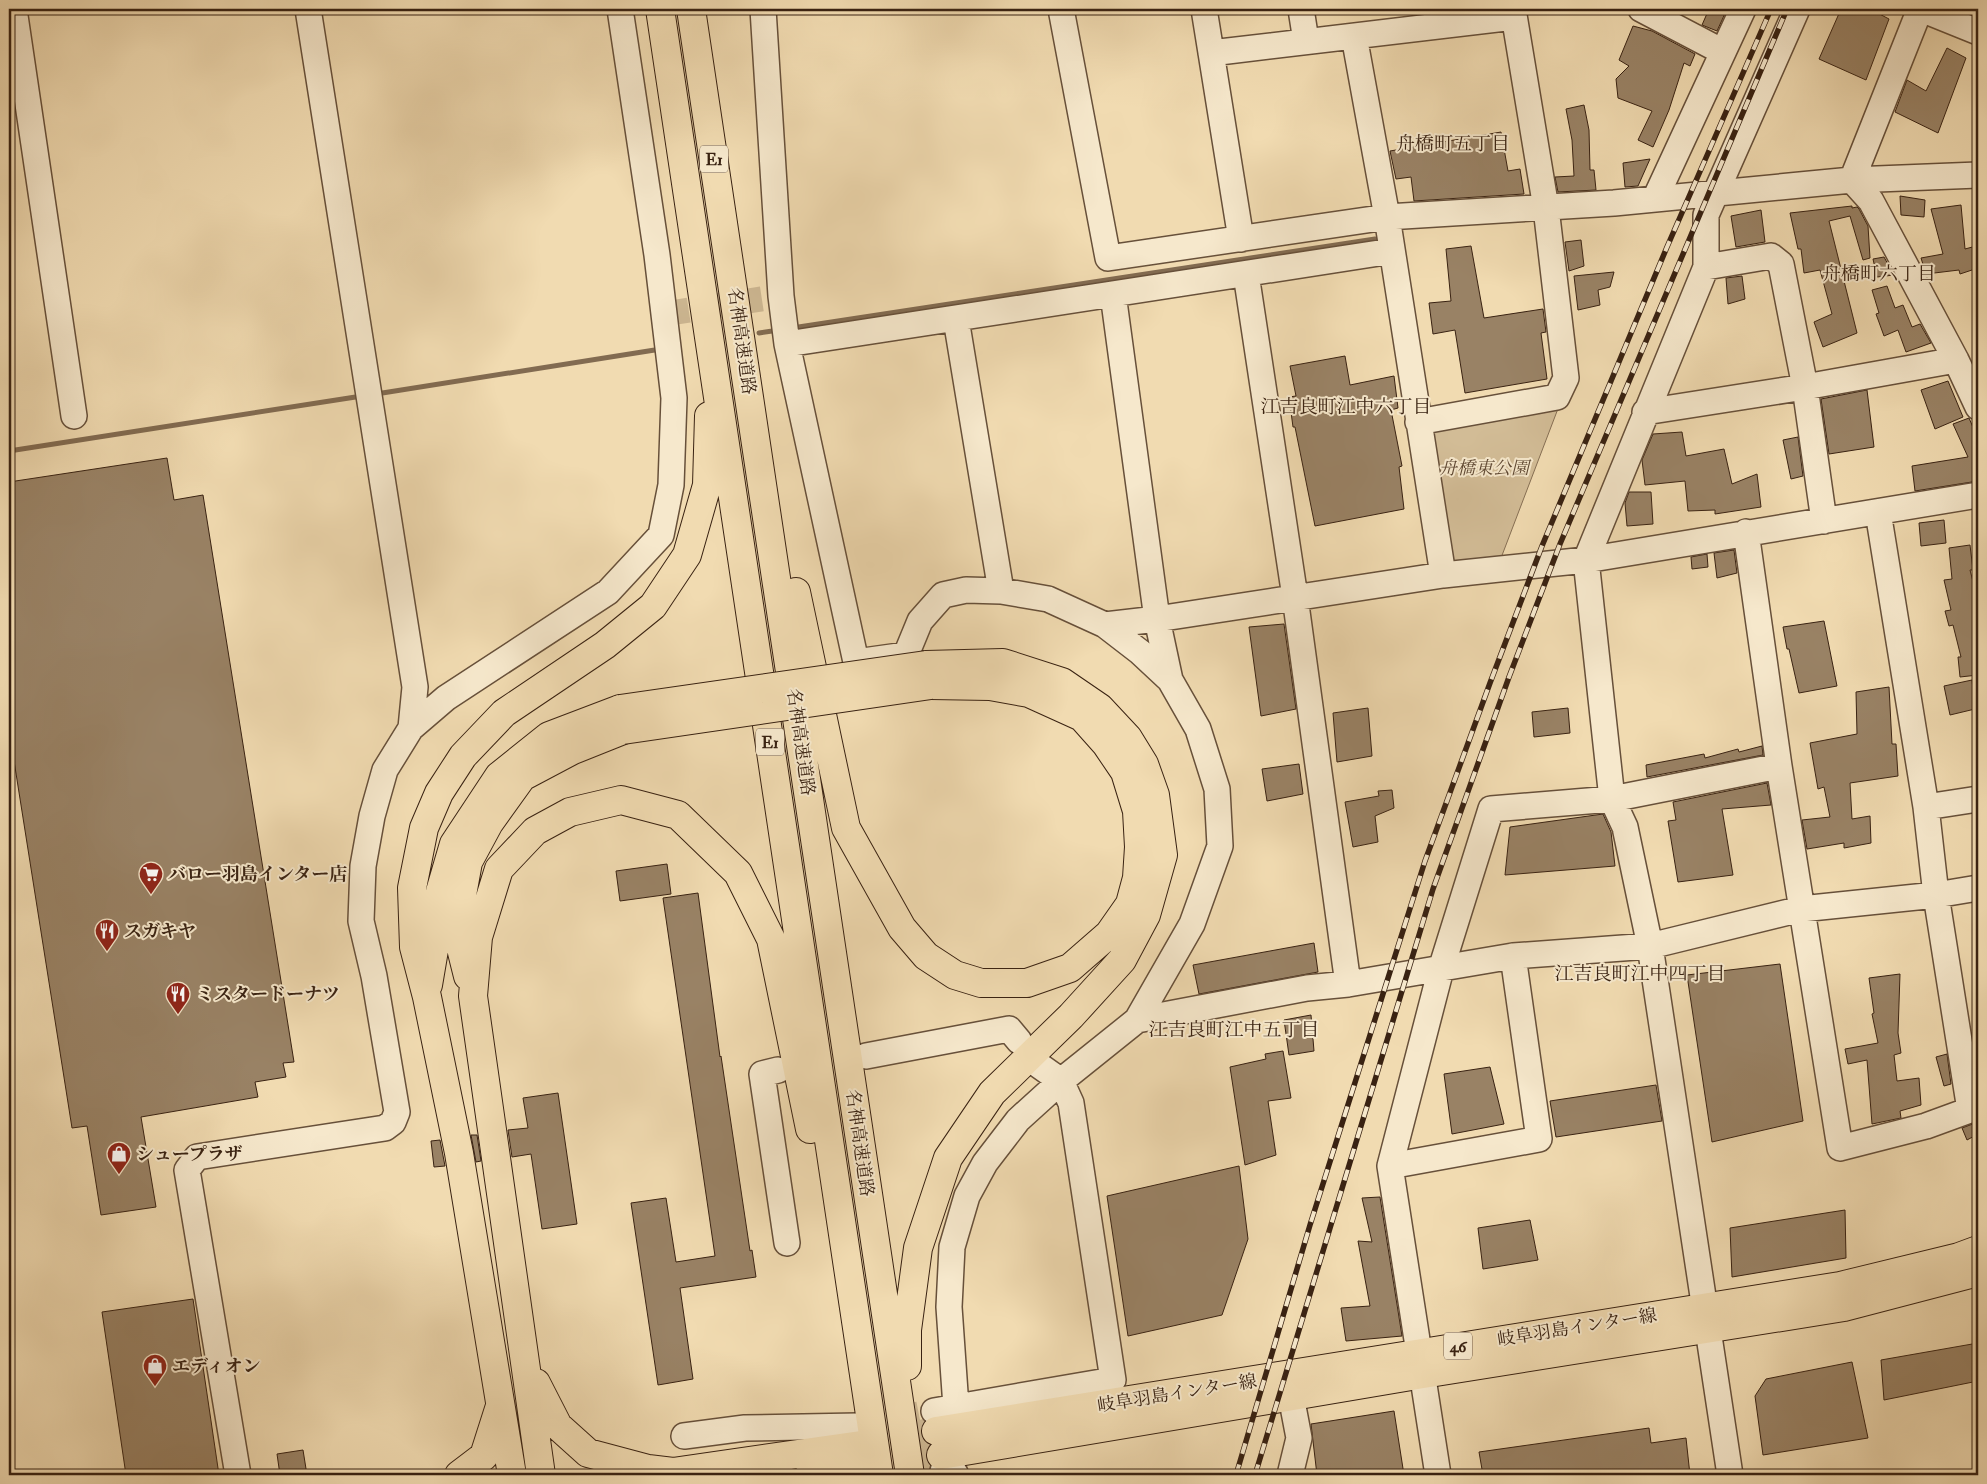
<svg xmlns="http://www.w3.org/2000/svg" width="1987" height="1484" font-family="'IM FELL Double Pica','Noto Serif JP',serif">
<rect width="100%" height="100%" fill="#f1dbb1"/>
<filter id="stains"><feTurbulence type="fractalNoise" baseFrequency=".004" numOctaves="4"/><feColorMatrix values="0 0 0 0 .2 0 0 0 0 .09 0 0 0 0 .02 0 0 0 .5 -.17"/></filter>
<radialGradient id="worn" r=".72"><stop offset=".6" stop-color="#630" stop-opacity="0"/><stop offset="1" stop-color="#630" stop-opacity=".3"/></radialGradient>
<!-- green -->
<path fill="#d2bc96" stroke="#866f54" d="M1559,406L1501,558L1451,567L1427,429Z"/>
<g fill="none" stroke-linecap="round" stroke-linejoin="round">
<!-- stream -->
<path stroke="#826b51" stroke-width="5" d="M792,328L1375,239
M759,333L779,330
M376,394L661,349
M9,451L362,396"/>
</g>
<!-- building -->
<path fill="#998265" stroke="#392212" d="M1709,9H1727L1717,31L1702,25Z
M1841,9H1870L1889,19L1866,80L1819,59Z
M1633,26L1652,31L1695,54L1690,66L1684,63L1669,110L1653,147L1638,140L1652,111L1618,98L1616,79L1629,66L1619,60Z
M1947,48L1966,58L1938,133L1895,112L1907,80L1926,91Z
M1584,105L1589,130L1590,170H1594L1596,190L1558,192L1555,177L1574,176L1572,140L1566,109Z
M1501,132L1508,171L1520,169L1524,194L1414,201L1411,177L1396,179L1390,151Z
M1650,159L1638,186L1625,187L1623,163Z
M1900,196L1925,200L1924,217L1901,215Z
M1961,205L1965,249L1976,246L1978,268L1960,274L1959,270L1926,274L1921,258L1943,254L1931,209Z
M1852,206V208L1857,207L1859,209L1868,226L1870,258L1863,260L1850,216L1829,221L1857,333L1823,347L1814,322L1832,314L1820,270L1804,273L1801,249H1798L1790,213Z
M1761,210L1765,242L1736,247L1731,216Z
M1581,240L1584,266L1569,271L1565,242Z
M1471,246L1484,318L1543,309L1546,332L1541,333L1547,379L1465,393L1455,330L1433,334L1429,303L1451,301L1446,249Z
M1884,257L1894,275L1877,277L1873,259Z
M1614,272L1610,287L1598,290L1600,305L1578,310L1574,276Z
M1742,276L1745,299L1728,304L1726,278Z
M1887,286L1895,308L1903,305L1912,327L1920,324L1931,343L1906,352L1898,330L1884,336L1876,314L1879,313L1872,290Z
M1345,356L1350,385L1394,376L1398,408L1391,410L1402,466L1399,467L1404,509L1315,526L1295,427H1293L1289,397L1296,396L1290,366Z
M1948,381L1963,417L1935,429L1921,390Z
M1867,390L1874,447L1829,454L1821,399Z
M1969,418L1978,439V481L1915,491L1912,466L1968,457L1953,424Z
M1682,432L1686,456L1724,449L1732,484L1757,474L1761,507L1715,514V510L1688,511L1685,481L1645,485L1642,460L1653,434Z
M1798,437L1803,476L1791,479L1783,440Z
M167,458L174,500L203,495L294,1062L283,1063L286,1077L255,1082L258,1097L141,1117L156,1207L101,1215L87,1126L72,1128L9,729V482Z
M1629,492H1651L1653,524L1627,526L1625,503Z
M1944,520L1946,543L1921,546L1919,523Z
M1970,545L1973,570H1970L1978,601L1973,602L1976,620L1973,621L1978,675L1960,677L1958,657H1961L1953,625L1949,626L1945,611L1951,610L1944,580L1952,579L1949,548Z
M1734,550L1737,573L1717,578L1714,553Z
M1707,554L1708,567L1692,569L1691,557Z
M1824,621L1837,686L1799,693L1789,649H1787L1783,627Z
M1284,624L1296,709L1261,716L1249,627Z
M1972,680L1975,709L1950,715L1944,686Z
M1889,687L1892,744H1896L1898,776L1850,783L1852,819L1870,816L1871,843L1844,848V843L1807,849L1802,820L1830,817L1824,787L1818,789L1810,743L1857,734L1856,692Z
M1368,708L1372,756L1337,762L1333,713Z
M1568,708L1570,733L1534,737L1532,712Z
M1762,746L1763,755L1647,777L1646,765L1704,754L1705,758L1738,749L1739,752Z
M1299,764L1303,794L1267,801L1262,769Z
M1767,783L1771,805L1722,809L1733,875L1678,882L1668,821L1676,820L1673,802Z
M1392,790L1394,808L1375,816L1378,842L1353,847L1345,802L1379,796L1378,791Z
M1603,814L1611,832L1615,866L1505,875L1510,827Z
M667,864L671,894L620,901L616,871Z
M698,893L720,1057L721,1056L750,1251L752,1250L756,1277L680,1288L693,1379L658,1385L631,1203L666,1198L676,1262L715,1256L663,898Z
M1314,943L1318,972L1199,994L1193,965Z
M1780,964L1803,1121L1712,1142L1687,975Z
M1900,974L1898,1033L1901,1053L1894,1055L1897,1081L1919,1078L1921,1105L1900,1111L1901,1118L1872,1124L1867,1060L1848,1064L1845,1049L1878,1043L1872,1014L1874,1013L1869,978Z
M1311,1015L1314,1051L1289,1055L1284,1020Z
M1283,1051L1291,1098L1268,1101L1276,1155L1245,1165L1230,1067L1266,1059L1265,1054Z
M1947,1054L1951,1084L1944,1086L1936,1057Z
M1490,1067L1504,1124L1452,1134L1444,1074Z
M1656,1085L1662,1121L1556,1137L1550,1101Z
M558,1093L577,1224L542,1229L531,1154L512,1157L508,1130L528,1128L523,1098Z
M1978,1122V1134L1967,1140L1962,1128Z
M471,1135H477L481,1161L476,1162Z
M440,1140L445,1166L434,1167L431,1141Z
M1239,1166L1248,1239L1222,1315L1128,1336L1107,1196Z
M1380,1197L1402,1336L1346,1341L1341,1308L1370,1306L1358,1241L1372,1242L1362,1198Z
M1845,1210L1846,1258L1732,1277L1730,1228Z
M1530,1220L1538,1260L1483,1269L1478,1228Z
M193,1299L219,1475H126L102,1312Z
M1978,1343V1381L1884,1400L1881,1360Z
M1852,1362L1868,1438L1763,1455L1755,1396L1766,1379Z
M1394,1411L1404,1475H1317L1311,1424Z
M1649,1428L1651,1443L1686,1438L1690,1475H1483L1479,1452Z
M303,1450L307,1475H280L277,1454Z"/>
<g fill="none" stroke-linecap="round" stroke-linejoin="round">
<!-- minor-tunnel -->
<path stroke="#ccb691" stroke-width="25" stroke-dasharray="25 12" stroke-linecap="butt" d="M664,314L781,296
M858,1426L934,1411
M917,1475L943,1471"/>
<!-- major-tunnel -->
<path stroke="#ccb691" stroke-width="28" stroke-dasharray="28 14" stroke-linecap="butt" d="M861,1445L936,1431
M863,1466L941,1455"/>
<defs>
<path id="minor" d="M14,9L74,416
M308,9L415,687L411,728
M763,9L781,296L787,344L856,662L906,655L920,621L943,595L966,590L1001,591L1048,599L1105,625L1157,619L1443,575L1586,560L1978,495
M1061,9L1108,258L1387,217L1614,203L1852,180L1978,175
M1204,9L1241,239
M1301,9L1306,41
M1641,9L1723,52
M1921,9L1978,32
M1354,36L1387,217L1443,575
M1211,53L1514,17
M1852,180L1871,201L1956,360L1978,407
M1852,180L1920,9
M1655,199L1743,9
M1706,267L1771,256L1781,264L1805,387L1824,521
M1246,274L1295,597L1348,984
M956,319L1001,591
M787,344L1392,251
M1645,412L1805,387L1956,360
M1418,422L1557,397L1566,378L1546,208L1513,9
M1878,512L1926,807L1936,895L1970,1110
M1746,532L1779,766L1840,1148L1926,1126L1978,1107
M1105,625L1140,652L1170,680
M1926,807L1978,799
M1137,1020L1307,988L1348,984L1513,956L1650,946L1801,909L1936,895L1978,888
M866,1056L1009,1029L1019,1041
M778,1070L762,1074L787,1243
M1390,1166L1539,1139L1513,956
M956,1407L949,1307L952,1247L967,1196L985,1163L1018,1120L1061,1081L1137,1020L1192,924L1220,846L1217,789L1198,729L1170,680L1157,619L1113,294
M934,1411L1113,1380L1071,1103L1061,1081L1037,1064
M684,1436L745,1428L858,1426
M943,1471L955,1473V1475
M238,1475L187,1170L197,1157L385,1128L393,1122L397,1112L374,976L361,921L363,866L372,816L385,770L411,728L446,698L608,592L661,535L671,485L674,398L657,255L620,9
M1290,1475L1299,1438L1291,1396
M1438,1475L1390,1166L1441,969L1491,809L1612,799L1779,766
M1730,1475L1650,946L1625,827L1612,799L1586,560L1706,267V215L1797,9"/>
<path id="major" d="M936,1431L1840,1286L1959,1257L1978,1250
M941,1455L1423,1374L1844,1307L1978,1272
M652,1475L861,1445
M809,1475L863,1466"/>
<path id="highway" d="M660,9L879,1475
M691,9L910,1475
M796,592L846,828L902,928L926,956L955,975L981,983H1027L1070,968L1109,934L1130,904L1137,878L1139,847L1137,811L1125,772L1106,744L1082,717L1029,693L990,686L931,685
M468,976L456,928L468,862L489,823L522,777L573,750L623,730
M428,985L436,938L440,892L454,844L499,776L549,736L620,709
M907,1366V1330L918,1248L948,1158L992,1093L1071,1016L1122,960L1146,915L1163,855L1155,795L1144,764L1128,738L1100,708L1062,682L1003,663L926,665
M536,1383L558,1426L588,1453L648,1469L673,1472
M459,1475L484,1456L499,1409
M512,1475L459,1153L427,997L414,947L412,888L424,828L439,793L463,756L504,713L605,645L653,606L687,555L707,485L709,416
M541,1475L473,996L478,937L499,869L535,831L570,812L621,800L678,815L738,873L771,939L810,1129"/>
</defs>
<!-- minor casing -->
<use href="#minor" stroke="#67503a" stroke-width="28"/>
<!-- major casing -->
<use href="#major" stroke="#392212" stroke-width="30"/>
<!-- highway casing -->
<use href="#highway" stroke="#392212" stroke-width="30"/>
<!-- minor -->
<use href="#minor" stroke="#f6e8cc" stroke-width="25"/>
<!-- major -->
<use href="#major" stroke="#f1dbb1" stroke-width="28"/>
<!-- highway -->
<use href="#highway" stroke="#f1dbb1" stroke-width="28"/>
<defs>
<path id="rail" d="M1236,1475L1310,1225L1425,861L1490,683L1542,546L1667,247L1771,9
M1255,1475L1433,889L1509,677L1560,544L1787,9"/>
</defs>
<!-- rail casing -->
<use href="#rail" stroke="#392212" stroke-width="5.5"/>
<!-- rail -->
<use href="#rail" stroke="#f6e8cc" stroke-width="4" stroke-dasharray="11" stroke-linecap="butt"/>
<defs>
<path id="highway-bridge" d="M620,709L926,665
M623,730L931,685"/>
</defs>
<!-- highway-bridge casing -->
<use href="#highway-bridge" stroke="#392212" stroke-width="30" stroke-linecap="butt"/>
<!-- highway-bridge -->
<use href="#highway-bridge" stroke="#f1dbb1" stroke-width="28"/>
</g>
<!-- icons -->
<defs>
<symbol id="supermarket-pin" viewBox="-11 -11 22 30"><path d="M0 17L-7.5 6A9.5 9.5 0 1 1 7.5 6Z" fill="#8f2418" stroke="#f6e8cc"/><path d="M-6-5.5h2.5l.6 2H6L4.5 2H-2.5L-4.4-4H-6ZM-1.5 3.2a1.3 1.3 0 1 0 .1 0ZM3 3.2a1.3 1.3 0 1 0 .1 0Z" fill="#fff"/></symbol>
<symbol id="restaurant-pin" viewBox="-11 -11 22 30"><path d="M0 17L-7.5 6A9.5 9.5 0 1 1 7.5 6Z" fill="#8f2418" stroke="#f6e8cc"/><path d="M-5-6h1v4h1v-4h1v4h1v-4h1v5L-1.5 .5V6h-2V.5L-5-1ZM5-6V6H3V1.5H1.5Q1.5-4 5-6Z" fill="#fff"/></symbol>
<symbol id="shop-pin" viewBox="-11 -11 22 30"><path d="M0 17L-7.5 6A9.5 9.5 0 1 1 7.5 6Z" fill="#8f2418" stroke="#f6e8cc"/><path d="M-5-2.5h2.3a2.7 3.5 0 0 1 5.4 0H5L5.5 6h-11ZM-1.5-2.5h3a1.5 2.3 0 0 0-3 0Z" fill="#fff"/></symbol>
</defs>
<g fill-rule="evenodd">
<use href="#supermarket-pin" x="137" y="860" width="28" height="38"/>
<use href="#restaurant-pin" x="93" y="917" width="28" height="38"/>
<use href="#restaurant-pin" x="164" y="980" width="28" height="38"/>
<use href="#shop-pin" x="105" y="1140" width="28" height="38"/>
<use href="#shop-pin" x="141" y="1352" width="28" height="38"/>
</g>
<g text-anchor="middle" stroke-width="4" stroke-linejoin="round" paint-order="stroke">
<!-- shield labels -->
<g fill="#f6e8cc" stroke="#725d4a" stroke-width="1">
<rect x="700" y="145.5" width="28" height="27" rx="4"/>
<rect x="756" y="728.5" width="28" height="27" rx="4"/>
<rect x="1444" y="1332.5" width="28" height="27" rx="4"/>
</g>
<g font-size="16" font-weight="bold" fill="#392212">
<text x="714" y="165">E1</text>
<text x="770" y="748">E1</text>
<text x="1458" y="1352">46</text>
</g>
<!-- street labels -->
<g font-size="18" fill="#392212" stroke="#f6e8cc">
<text transform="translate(742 341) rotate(82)" y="6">名神高速道路</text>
<text transform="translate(801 742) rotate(82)" y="6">名神高速道路</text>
<text transform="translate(860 1143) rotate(82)" y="6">名神高速道路</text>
<text transform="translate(1577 1327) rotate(-9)" y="6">岐阜羽島インター線</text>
<text transform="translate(1177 1393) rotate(-9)" y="6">岐阜羽島インター線</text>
</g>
<!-- park labels -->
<g font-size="18" font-style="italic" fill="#5f4833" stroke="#f6e8cc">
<text x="1484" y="474">舟橋東公園</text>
</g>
<!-- poi labels -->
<g font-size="18" font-weight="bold" fill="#392212" stroke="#f6e8cc" text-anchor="start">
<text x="168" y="880">バロー羽島インター店</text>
<text x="124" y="937">スガキヤ</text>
<text x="196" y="1000">ミスタードーナツ</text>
<text x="136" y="1160">シュープラザ</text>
<text x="172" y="1372">エディオン</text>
</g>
<!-- neighbourhood labels -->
<g font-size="19" fill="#392212" stroke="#f6e8cc">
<text x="1453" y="150">舟橋町五丁目</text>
<text x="1879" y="280">舟橋町六丁目</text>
<text x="1346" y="413">江吉良町江中六丁目</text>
<text x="1640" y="980">江吉良町江中四丁目</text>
<text x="1234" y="1036">江吉良町江中五丁目</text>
</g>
</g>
<!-- margin -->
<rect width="1987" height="1484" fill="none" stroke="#f1dbb1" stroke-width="30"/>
<rect x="10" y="10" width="1967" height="1464" fill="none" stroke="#392212" stroke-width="2.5"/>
<rect x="15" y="15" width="1957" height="1454" fill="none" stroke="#392212"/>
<rect width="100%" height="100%" filter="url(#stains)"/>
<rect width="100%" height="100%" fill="url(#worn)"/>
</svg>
